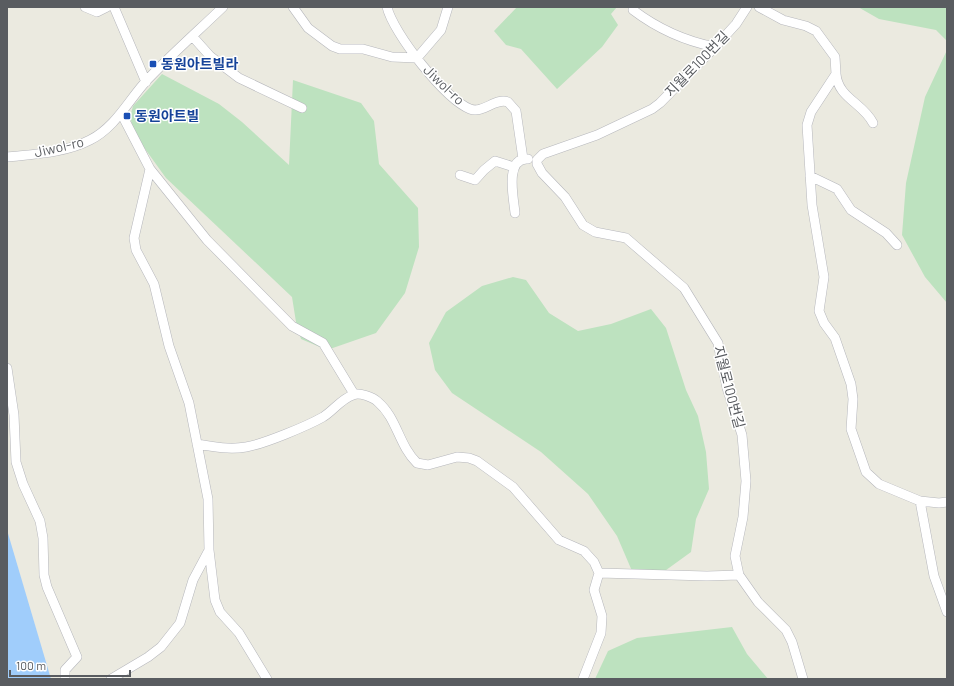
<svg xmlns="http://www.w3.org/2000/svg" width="954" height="686" font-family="Barlow,'Noto Sans KR',sans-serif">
<rect width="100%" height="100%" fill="#ebeae0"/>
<!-- green -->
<path fill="#bde2bf" d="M517,7H617L611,14L618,25L602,47L557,89L521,49L506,45L494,31Z
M858,7H947V41L936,30L879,19Z
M947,50V303L925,277L902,235L906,183L925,97Z
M162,74L219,104L242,122L289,165L293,80L361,103L374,121L379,164L418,208L419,247L405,293L376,333L327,350L301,339L296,322L292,297L166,178L135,135L130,117L133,106Z
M513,277L526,280L549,313L578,331L611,324L651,309L666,328L686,390L698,416L706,452L709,489L696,519L691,552L662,573L632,571L617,536L588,494L541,452L452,393L435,370L429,343L446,312L482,286Z
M732,627L747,654L768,679H595L608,651L637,638Z"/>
<!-- water -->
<path fill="#a0cdfb" d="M7,530L51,679H7Z"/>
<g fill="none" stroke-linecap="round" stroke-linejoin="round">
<defs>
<path id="minor" d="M85,7L97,12L107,7
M114,7L146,82
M293,7L308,28L332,46L340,49H363L392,57L417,58L441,30L448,7
M387,7C393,33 445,99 470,109C483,114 496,97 508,102L516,111L523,159
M747,7L736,24L715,47L660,103L652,109L597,135L543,154L537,160V164L542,173L565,197L583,225L595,232L626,238L684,288L718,343L727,388L742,435L746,481L743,517L735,556L739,575L758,602L786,630L792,642L803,679
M759,7L783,20L806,26L816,31L835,57L836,74L811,112L807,125L812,205L824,277L819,311L824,323L835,338L851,384L853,399L851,429L866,472L879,484L920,501L934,576L947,612
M633,10C658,29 685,41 715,47
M193,37L210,56L239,78L302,108
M836,74C838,98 863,103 873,123
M121,113L150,169L207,240L292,326L323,343L354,394
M7,157C34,154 65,153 90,140C116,127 129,99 148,79C172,54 198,31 223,7
M150,169L134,238L136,250L154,284L169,346L189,403L208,499L209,550L215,600L220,612L239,633L267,679
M460,175L475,180L484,170L495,161L514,167
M810,176L837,189L851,210L886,233L897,245
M515,213C514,200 504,157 528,159
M7,368L14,415L16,462L23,484L40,521L43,538L44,575L47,587L77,657L65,670V679
M197,444C214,447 230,450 246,447C264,444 307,426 323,417C333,411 341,399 353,395C359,392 373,397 378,402C397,418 399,446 417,463L428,465L457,457L469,458L477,461L513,487L559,540L584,551L594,562L599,573L594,590L602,616L601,633L583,679
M920,501L939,503L947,502
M599,573L707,576L739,575
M111,679L148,657L161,647L180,623L193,580L209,550"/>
</defs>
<!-- minor casing -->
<use href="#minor" stroke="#b6b7bc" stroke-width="10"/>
<!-- minor -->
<use href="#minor" stroke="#fff" stroke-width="9"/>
</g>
<!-- markers -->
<g fill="#1a4fb4" stroke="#fff" stroke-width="1.5">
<rect x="149" y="60" width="8" height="8" rx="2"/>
<rect x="123" y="112" width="8" height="8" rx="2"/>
</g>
<g text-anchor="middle" stroke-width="3" stroke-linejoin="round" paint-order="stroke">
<!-- transit labels -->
<g font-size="14" font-weight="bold" fill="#164399" stroke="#fff" text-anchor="start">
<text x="161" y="69">동원아트빌라</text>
<text x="135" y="121">동원아트빌</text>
</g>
<!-- street labels -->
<g font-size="14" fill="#595c60" stroke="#fff">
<text transform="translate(697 64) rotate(-46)" y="5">지월로100번길</text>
<text transform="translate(444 85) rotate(44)" y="5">Jiwol-ro</text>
<text transform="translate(59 147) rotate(-13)" y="5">Jiwol-ro</text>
<text transform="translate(729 387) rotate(75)" y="5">지월로100번길</text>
</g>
</g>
<!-- border -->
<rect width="954" height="686" fill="none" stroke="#595c60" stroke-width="16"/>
<!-- scale -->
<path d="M10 670v6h120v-6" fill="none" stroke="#595c60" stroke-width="2"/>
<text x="16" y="670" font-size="12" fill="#595c60" stroke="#ffffff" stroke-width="3" paint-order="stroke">100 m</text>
</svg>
